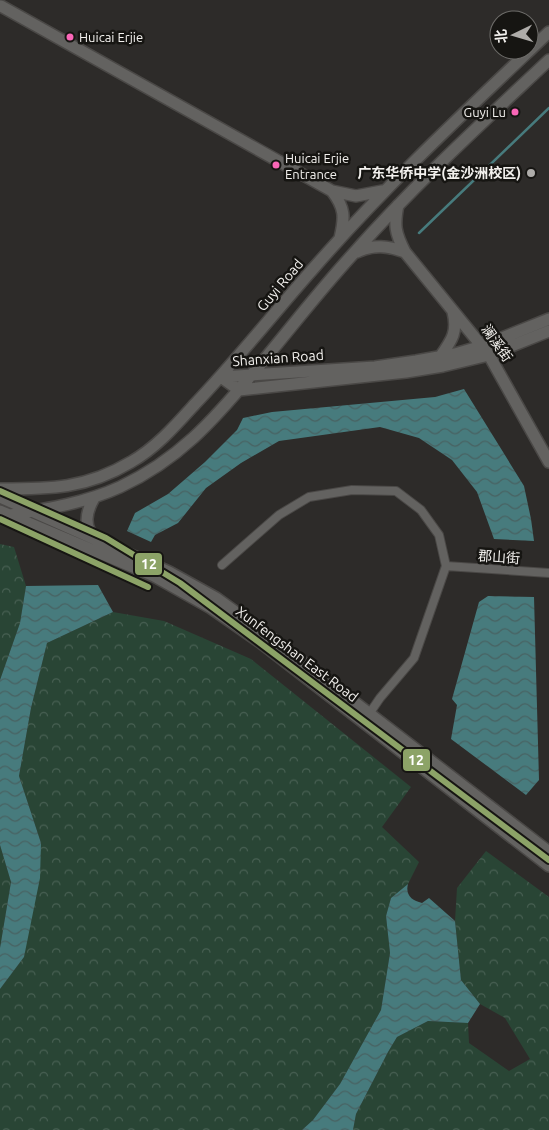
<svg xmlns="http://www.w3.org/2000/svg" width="549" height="1130" font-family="Ubuntu,'Noto Sans SC',sans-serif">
<defs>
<pattern id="forest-crowns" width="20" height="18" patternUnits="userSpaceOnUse" patternTransform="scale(1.25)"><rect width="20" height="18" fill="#294535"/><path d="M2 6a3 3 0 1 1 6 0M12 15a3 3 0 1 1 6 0" fill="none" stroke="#486053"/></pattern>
<pattern id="water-waves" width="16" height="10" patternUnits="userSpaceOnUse" patternTransform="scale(1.25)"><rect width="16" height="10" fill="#477b7d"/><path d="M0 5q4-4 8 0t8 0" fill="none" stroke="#486262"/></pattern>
</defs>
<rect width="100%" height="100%" fill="#2d2b29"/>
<!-- forest -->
<path fill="url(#forest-crowns)" d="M0,544L14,547L26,586L20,623L0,680Z
M113,612L164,621L251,659L411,787L382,827L419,862L408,884L391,898L386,916L390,953L381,1010L340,1084L313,1120L302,1130H0V989L24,957L41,843L19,776L31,708L47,643Z
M0,845L11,882L0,948Z
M486,851L549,897V1130H353L356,1114L388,1052L397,1037L428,1021L468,1023L469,1043L509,1071L530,1059L505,1018L480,1004L461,980L455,921L457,888Z"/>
<!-- water -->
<path fill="url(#water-waves)" d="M464,389L524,486L531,519L534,541L494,539L477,492L452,460L419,438L380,427L279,441L241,463L206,488L178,523L155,535L151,542L127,531L135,513L168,494L205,462L237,430L243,418L272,412L435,397Z
M98,585L113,612L47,643L31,708L19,776L41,843L40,878L24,957L0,989V948L11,882L0,845V680L20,623L26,586Z
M488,596L534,597L539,780L526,795L451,739L457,705L452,699L479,602Z
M408,884C405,895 412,901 422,903L429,898L455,921L461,980L480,1004L468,1023L428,1021L397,1037L388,1052L356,1114L353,1130H302L313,1120L340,1084L381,1010L390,953L386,916L391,898Z"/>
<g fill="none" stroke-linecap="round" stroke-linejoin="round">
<!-- stream -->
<path stroke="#477b7d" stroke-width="2.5" d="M419,233L549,108"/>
<defs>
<path id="street" d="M222,565L279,515L309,497L352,490L396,491L421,510L439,535L446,566L414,658L380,698L367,717
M446,566L549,573"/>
<path id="secondary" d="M1,6L332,191L356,196L382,191
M332,191C345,208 345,217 340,238
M398,205C394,225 395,233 405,252L489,355L549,462
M357,252C374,244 388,246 405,252
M440,357C452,340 458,332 453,312
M221,377L239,390L406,372L443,366L489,355L549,331
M221,377L375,367L416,361L455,354L482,346L549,319
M0,489C50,489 86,489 131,462C156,448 176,425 195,404C236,361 273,314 312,270C386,185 468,109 549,32
M0,497L169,572L216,598L266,634L549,852
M94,498C86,512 83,526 95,539
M0,511L154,576L211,608L260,642L549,866
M10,515C47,509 85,503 120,487C178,460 213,421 253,373C287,333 318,292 353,254C414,185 482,123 549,60"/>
</defs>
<!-- street casing -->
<use href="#street" stroke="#4a4846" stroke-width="10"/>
<!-- secondary casing -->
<use href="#secondary" stroke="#4a4846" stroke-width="14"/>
<!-- street -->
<use href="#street" stroke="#636260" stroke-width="8"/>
<!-- secondary -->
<use href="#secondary" stroke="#636260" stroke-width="11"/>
<defs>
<path id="metro-1" d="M0,491L106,538L180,583L549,860
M0,519L148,587"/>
</defs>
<!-- metro-1 casing -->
<use href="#metro-1" stroke="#161512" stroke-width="10"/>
<!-- metro-1 -->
<use href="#metro-1" stroke="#8ca367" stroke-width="6"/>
</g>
<!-- markers -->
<g fill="#fa66b7" stroke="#161512" stroke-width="2">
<circle cx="70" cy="37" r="4.5"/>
<circle cx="515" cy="112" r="4.5"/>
<circle cx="276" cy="165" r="4.5"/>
</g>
<circle fill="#aeaca9" stroke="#161512" stroke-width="2" cx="531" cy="173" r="5"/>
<g text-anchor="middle" stroke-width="5" stroke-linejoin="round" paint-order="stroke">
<!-- bus labels -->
<g font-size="13" fill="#f3f1ee" stroke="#161512" text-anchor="start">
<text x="79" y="42">Huicai Erjie</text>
<text x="506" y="117" text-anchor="end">Guyi Lu</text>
<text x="285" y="163">Huicai Erjie<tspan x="285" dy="16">Entrance</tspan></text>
</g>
<!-- poi labels -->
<g font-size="14" font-weight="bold" fill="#f3f1ee" stroke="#161512" text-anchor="end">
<text x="521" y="178">广东华侨中学(金沙洲校区)</text>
</g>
<!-- street labels -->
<g font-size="14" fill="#f3f1ee" stroke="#161512">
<text transform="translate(280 285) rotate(-50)" y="5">Guyi Road</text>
<text transform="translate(497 343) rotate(55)" y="5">澜溪街</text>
<text transform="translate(278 358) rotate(-4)" y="5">Shanxian Road</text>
<text transform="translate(499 557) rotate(4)" y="5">郡山街</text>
<text transform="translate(297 654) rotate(37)" y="5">Xunfengshan East Road</text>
</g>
</g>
<g stroke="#161512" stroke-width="2">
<rect x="134" y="552" width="29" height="24" rx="5" fill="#8ca367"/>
<rect x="402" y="748" width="29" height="24" rx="5" fill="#8ca367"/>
</g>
<g font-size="14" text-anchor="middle" font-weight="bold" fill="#fff">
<text x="149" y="569">12</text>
<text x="416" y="765">12</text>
</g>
<!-- north arrow -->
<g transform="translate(514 35) rotate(265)"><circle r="24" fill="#161512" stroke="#6e6d6a"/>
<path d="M0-4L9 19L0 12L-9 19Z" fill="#aeaca9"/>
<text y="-8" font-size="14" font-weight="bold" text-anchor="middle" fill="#f3f1ee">北</text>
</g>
</svg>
